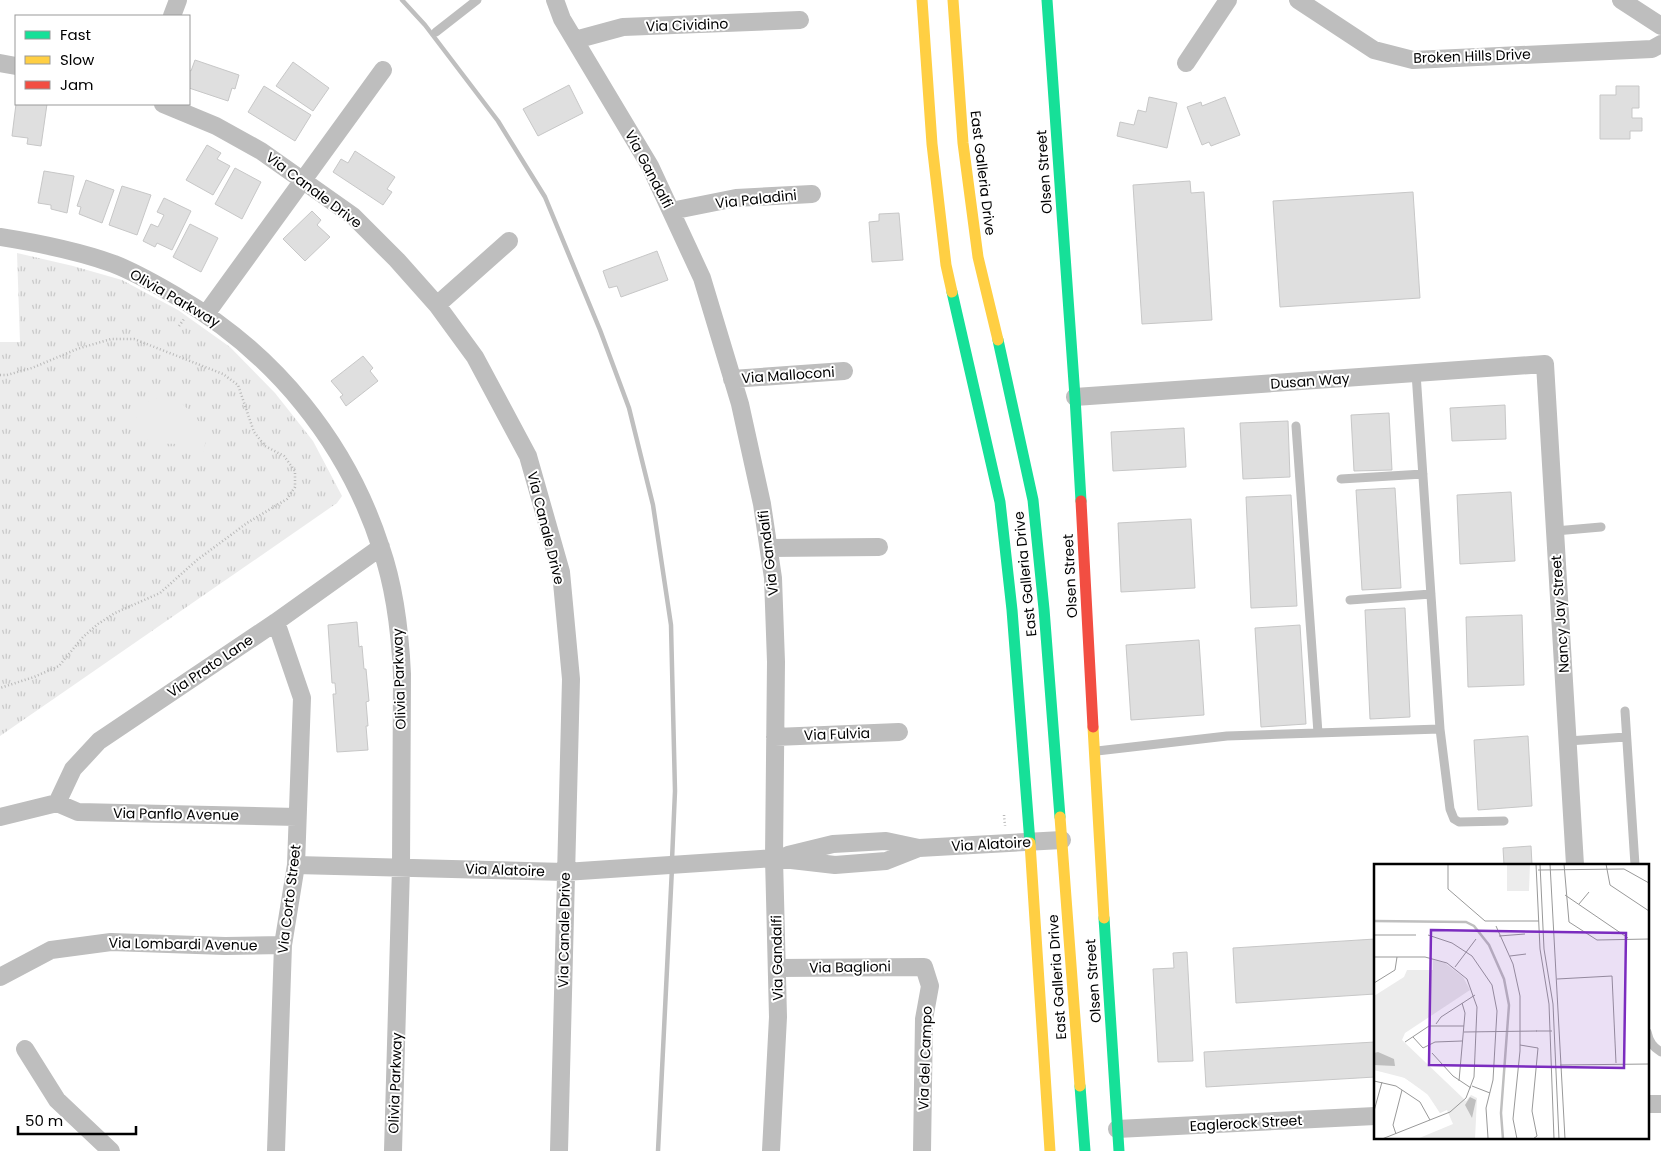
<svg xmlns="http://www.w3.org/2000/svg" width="1661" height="1151" font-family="Poppins,sans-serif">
<defs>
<pattern id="grass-tufts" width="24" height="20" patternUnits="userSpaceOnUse" patternTransform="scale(1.25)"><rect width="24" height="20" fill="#ececec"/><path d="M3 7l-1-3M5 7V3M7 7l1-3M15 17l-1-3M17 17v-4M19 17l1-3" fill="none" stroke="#c9c9c9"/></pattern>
</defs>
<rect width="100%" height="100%" fill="#fff"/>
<!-- grass -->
<path fill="url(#grass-tufts)" d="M17,253L73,266L122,280L178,310L230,347L275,393L313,441L342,496L337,503L0,736V342H20Z"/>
<!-- pitch -->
<path fill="#ececec" d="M162,397C165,397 170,397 173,398C183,402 203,423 205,433C206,440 205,447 203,453L199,456L191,454L178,444C168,443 159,445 150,441C130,432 133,411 150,400C153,398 158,398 162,397Z"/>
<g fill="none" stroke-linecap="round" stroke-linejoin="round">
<!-- stream -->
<path stroke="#bfbfbf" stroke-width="4.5" d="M402,0L425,25L498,121L545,197L600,330L629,408L653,505L671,625L675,791L672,860
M658,1151L672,868"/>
</g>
<!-- building -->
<path fill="#dfdfdf" stroke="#c7c7c7" d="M195,60L239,75L235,89L232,88L228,101L189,88V70L191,71Z
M293,62L329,88L313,111L276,86Z
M569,85L583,113L538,136L523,109Z
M264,86L311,115L295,141L248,112Z
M1616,86H1639V108H1632V118H1642V131H1630V139H1600V95H1616Z
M1149,97L1177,103L1167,148L1117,136L1120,122L1134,125L1138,110L1146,112Z
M1225,97L1240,135L1211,146L1209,142L1202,145L1187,107L1201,102L1202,106Z
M16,104H47L41,146L27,144L28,138L12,136Z
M207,145L221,153L217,159L230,166L213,195L186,180Z
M355,151L395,177L387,189L392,192L383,205L333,172L341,159L348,163Z
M235,168L261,182L242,219L215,204Z
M44,171L74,176L67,213L51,209V205L38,203Z
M86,180L114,190L102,223L79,214L81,207L77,206Z
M1190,181L1191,193L1204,192L1212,320L1142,324L1133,185Z
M122,186L151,195L137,235L109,225Z
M1413,192L1420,298L1280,307L1273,201Z
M164,198L191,211L172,250L157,243L155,247L143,241L151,224L158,227L164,215L157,212Z
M312,211L321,220L317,225L330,237L305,261L283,239Z
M899,213L903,260L872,262L869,222L879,221V214Z
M190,224L218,238L201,272L173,257Z
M657,251L668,280L621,297L617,286L609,288L603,271Z
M363,356L373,368L370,371L378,381L346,406L340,397L343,395L331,381Z
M1505,405L1506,439L1452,441L1450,408Z
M1389,413L1392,470L1354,471L1351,415Z
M1288,421L1290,477L1243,479L1240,423Z
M1184,428L1186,467L1113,471L1111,432Z
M1395,488L1401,588L1362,590L1356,490Z
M1511,492L1515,561L1460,564L1457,495Z
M1291,495L1297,606L1251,608L1246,497Z
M1191,519L1195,588L1121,592L1118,523Z
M1405,608L1410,717L1370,719L1365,610Z
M1522,615L1524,685L1468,687L1466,617Z
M357,622L359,647L362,646L364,669H366L369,701L366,702L368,726H366L368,750L337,752L333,694H336L335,683H332L328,625Z
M1300,625L1306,724L1261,727L1255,628Z
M1199,640L1204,715L1131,720L1126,645Z
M1528,736L1532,806L1478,810L1474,740Z
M1531,846L1532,865H1504L1503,848Z
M1375,939V994L1236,1003L1233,948Z
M1187,952L1193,1061L1158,1062L1153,969L1174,968L1173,953Z
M1375,1042V1077L1206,1087L1204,1052Z"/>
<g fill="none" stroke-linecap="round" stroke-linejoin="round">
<!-- path -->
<path stroke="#b9b9b9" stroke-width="2.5" stroke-dasharray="1 2.5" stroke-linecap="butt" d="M179,326L184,319
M0,375H7L32,368L77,349L111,339H134L223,374L238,385L254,432L265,446L284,456L295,471V487L287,499L247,523L197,560L160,593L115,613L98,624L83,637L59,666L34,677L0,688
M1004,815L1005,826"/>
<!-- lane -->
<path stroke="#bebebe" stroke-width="9" d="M436,32L477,0
M1416,373L1440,729L1450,809L1454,819L1459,822L1504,821
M1296,426L1318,733
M1341,479L1423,474
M1555,531L1601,527
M1350,600L1431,594
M1625,711L1635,865
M1568,741L1626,737
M1097,751L1227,736L1440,729
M1647,1032C1649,1042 1653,1047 1661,1052"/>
<!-- street -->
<path stroke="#bebebe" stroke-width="18" d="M555,0L562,19L650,166L702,278L740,404L762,504L773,578L776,662L774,858L778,1017L771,1151
M1298,0L1374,50L1413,60L1652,49L1661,44
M1621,0L1661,26
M172,16L178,0
M575,40L623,27L800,20
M0,63L16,66
M1186,63L1228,0
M163,104L216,126L261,151L353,216L397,260L437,305L475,357L528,456L561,572L571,679L559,1151
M671,211L736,198L812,194
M0,237C38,243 78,251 114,264C137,273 157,285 178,297C274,353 347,442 381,548C395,588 400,632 402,674L401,867L393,1151
M437,305L509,241
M206,314L383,70
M732,379L844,371
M1075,397L1545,364L1575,865
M769,548L879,547
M775,737L899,732
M57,803L73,769L99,741L276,622L381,547
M57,803L78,812L297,817
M0,817L57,803
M788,855L833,844L886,841L919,848L1062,840
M296,865L565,872L774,858L835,865L886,861L919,848
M777,968L924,967L930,986L924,1019L922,1151
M0,977L51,950L111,942L225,946L283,945
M25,1049L57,1100L111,1151
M1647,1104H1661
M1117,1129L1375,1116
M276,1151L283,945L296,865L302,698L276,622"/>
<!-- fast -->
<path stroke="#16e098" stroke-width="11" d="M1047,0L1075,397L1081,501
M952,292L1000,502L1012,610L1030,843
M998,340L1033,500L1044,609L1060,817
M1104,918L1119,1151
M1080,1086L1085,1151"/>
<!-- slow -->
<path stroke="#ffcf43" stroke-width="11" d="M922,0L932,144L946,265L952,292
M953,0L963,143L978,257L998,340
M1093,727L1104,918
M1060,817L1080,1086
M1030,843L1050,1151"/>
<!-- jam -->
<path stroke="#f24e42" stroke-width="11" d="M1081,501L1093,727"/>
</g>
<g text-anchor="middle" stroke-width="4" stroke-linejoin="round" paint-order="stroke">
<!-- street labels -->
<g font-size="14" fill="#000" stroke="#fff">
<text transform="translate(687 25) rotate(-2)" y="5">Via Cividino</text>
<text transform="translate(1472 56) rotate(-2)" y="5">Broken Hills Drive</text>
<text transform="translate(649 169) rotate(62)" y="5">Via Gandalfi</text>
<text transform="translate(1044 172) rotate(-94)" y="5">Olsen Street</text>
<text transform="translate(983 173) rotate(83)" y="5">East Galleria Drive</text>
<text transform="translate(314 190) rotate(37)" y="5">Via Canale Drive</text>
<text transform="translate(756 199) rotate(-6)" y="5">Via Paladini</text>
<text transform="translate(175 298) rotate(30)" y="5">Olivia Parkway</text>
<text transform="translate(788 375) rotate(-4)" y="5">Via Malloconi</text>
<text transform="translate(1310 381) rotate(-4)" y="5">Dusan Way</text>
<text transform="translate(546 528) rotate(76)" y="5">Via Canale Drive</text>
<text transform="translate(768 553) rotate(-97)" y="5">Via Gandalfi</text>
<text transform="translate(1025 574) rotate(-96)" y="5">East Galleria Drive</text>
<text transform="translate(1070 576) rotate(-93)" y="5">Olsen Street</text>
<text transform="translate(1560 614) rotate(-94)" y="5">Nancy Jay Street</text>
<text transform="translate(210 666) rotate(-34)" y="5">Via Prato Lane</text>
<text transform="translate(399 679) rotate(-92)" y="5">Olivia Parkway</text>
<text transform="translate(837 734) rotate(-2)" y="5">Via Fulvia</text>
<text transform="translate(176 814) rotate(1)" y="5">Via Panflo Avenue</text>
<text transform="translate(991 844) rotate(-3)" y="5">Via Alatoire</text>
<text transform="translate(505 870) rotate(2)" y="5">Via Alatoire</text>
<text transform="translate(289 899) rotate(-83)" y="5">Via Corto Street</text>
<text transform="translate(564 930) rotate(-89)" y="5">Via Canale Drive</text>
<text transform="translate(183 944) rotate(1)" y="5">Via Lombardi Avenue</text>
<text transform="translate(777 958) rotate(-91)" y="5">Via Gandalfi</text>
<text transform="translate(850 967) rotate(-1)" y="5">Via Baglioni</text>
<text transform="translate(1057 977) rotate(-94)" y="5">East Galleria Drive</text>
<text transform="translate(1093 981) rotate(-94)" y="5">Olsen Street</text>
<text transform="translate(925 1058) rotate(-88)" y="5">Via del Campo</text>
<text transform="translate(395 1083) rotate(-88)" y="5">Olivia Parkway</text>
<text transform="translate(1246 1123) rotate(-3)" y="5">Eaglerock Street</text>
</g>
</g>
<!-- overview -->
<g transform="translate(1374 864)">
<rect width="275" height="275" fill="#fff"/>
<path d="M59,96L71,99L89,113L96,126L31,169L28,176L92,237L97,231L103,234L101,275H43L79,260L73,246L66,249L57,233L31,214L0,206V132L30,113L33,106H59Z" fill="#ececec"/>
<path d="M0,201L21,202L59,222L69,237L79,242L66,249L52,228L26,211L0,206Z" fill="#ececec"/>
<path d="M133,0H156L155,27H133Z" fill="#ececec"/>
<path d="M4,188L20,195L21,202L0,201V189ZM96,233L102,236L98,254L91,241Z" fill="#bfbfbf"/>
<path fill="none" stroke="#bfbfbf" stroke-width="2.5" d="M0,57L92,58L100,62L115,81L130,115L135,141L127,249L129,275"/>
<path fill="none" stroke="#999" stroke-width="1" d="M74,0V25L111,57H165M162,0L166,85L175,140L180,275M166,0L170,85L179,140L185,275M176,0L191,275M190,0L195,58L223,76L275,75M232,0L236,21L275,47M164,6L250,5L275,19M191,31L254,74M205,40L215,28M122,62L139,100L146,132V187L139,255L143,275M0,71H42M54,71L78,79L98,92L118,121L123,147L119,216L112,244L114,274M125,72L151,70M136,92L152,90M0,93H51L73,99L93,115L103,143L100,213L92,234L76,248L8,275M81,103L102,75M183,115L238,112L242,199M0,119L21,106L23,93M62,160L67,153L101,131M162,167H178M90,168L163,167M39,173L49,184L61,178L88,177M31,178L55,162H90M146,181L164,184L158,247L163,272L159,275M58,189L79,212L97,224M186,201L275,200M0,217L22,222L46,238L56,256M85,217L91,149L88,139M98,222L116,229M0,247L8,218M22,270L19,261L28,226"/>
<path fill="#7b2cbf" fill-opacity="0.15" stroke="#7b2cbf" stroke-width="2.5" d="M57,66L252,69L250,204L55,201Z"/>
<rect width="275" height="275" fill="none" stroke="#000" stroke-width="2.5"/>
</g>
<!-- legend -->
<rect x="15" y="15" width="175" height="90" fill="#ffffff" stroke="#999999"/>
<rect x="25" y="31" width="25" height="8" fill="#16e098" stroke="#999999"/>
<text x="60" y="40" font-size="15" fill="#000000">Fast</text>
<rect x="25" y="56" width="25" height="8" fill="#ffcf43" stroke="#999999"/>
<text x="60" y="65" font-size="15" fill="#000000">Slow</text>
<rect x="25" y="81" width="25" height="8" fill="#f24e42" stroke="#999999"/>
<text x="60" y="90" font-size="15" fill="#000000">Jam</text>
<!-- scale -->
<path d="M18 1126v8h118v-8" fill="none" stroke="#000000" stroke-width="2.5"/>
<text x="25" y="1126" font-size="15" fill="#000000" stroke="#ffffff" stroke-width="4" paint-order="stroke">50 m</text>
</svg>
